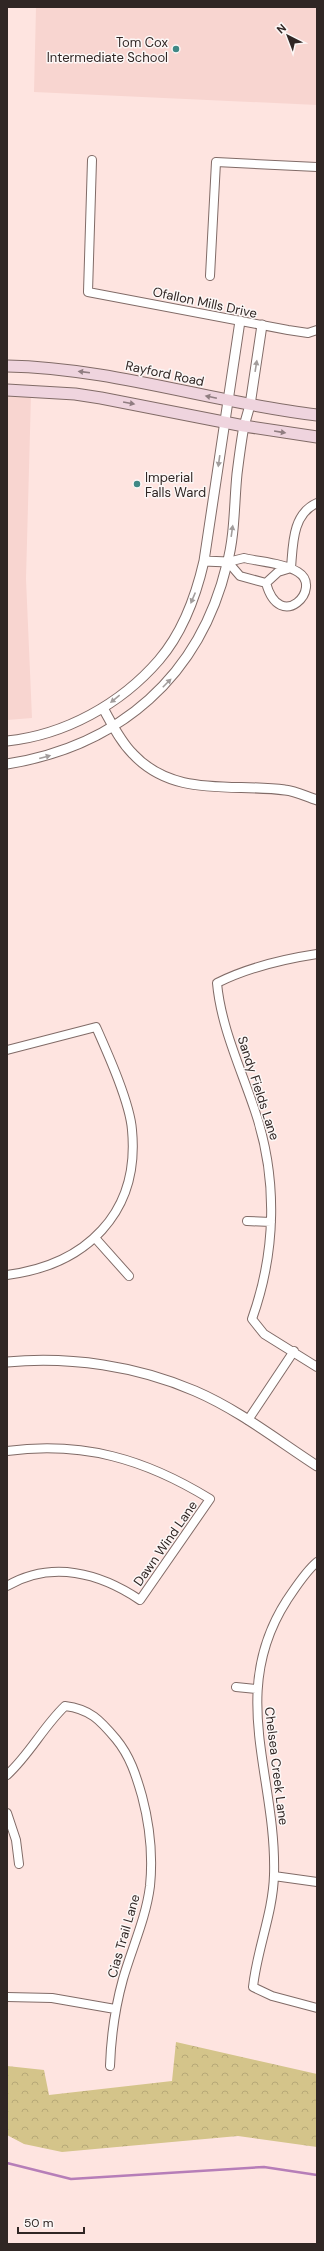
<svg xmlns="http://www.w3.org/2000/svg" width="324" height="2251" font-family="'DM Sans',sans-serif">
<defs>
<pattern id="forest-crowns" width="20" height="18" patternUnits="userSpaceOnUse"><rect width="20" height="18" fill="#d4c48a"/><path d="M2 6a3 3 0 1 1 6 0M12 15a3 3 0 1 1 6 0" fill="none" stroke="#b6a877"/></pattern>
</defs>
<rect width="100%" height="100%" fill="#fee4e0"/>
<!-- built -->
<path fill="#f8d5d0" d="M36,7H317V105L34,92Z
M7,395H31L26,579L32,718L7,720Z"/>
<!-- forest -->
<path fill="url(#forest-crowns)" d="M176,2042L317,2074V2147L238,2136L62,2152L24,2144L7,2135V2066L44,2070L49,2095L172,2081Z"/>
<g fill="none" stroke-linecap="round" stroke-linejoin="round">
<!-- stream -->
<path stroke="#b67eb8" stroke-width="2.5" d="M7,2163L71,2179L264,2167L317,2175"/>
<defs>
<path id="minor" d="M92,160L88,292L288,330L308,333L317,330
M210,276L216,162L317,167
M244,558C261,562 283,563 298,572C324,588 280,634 266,583L240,576L228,562Z
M266,583L278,572L291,568C293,545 292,514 317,503
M317,954C284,959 247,968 217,983C221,1027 241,1069 255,1111C278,1179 276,1252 252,1319L264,1334L317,1367
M7,1050L96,1027C108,1054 130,1103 132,1130C140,1214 85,1265 7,1275
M247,1221L271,1222
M96,1239L129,1276
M248,1420L294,1351
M7,1451C83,1441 145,1459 210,1499L140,1600C100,1573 52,1560 7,1586
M317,1562C305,1572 296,1587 287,1600C227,1693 277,1776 274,1875C273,1913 257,1949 253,1987L272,1996L317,2008
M236,1687L257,1689
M7,1775C30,1754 43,1727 65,1706C90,1709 100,1720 116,1739C130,1756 136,1775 142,1796C150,1826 153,1856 150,1886C146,1918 132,1948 123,1979C115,2008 111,2036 110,2066
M7,1813L16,1840L19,1864
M274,1876L317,1882
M7,1997L52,1998L115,2009"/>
<path id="tertiary" d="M204,561L228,562
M103,708C112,724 120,741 133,754C174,798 232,783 285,790C296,791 307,797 317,800
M7,741C65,735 121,704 159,660C183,632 196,596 204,561L240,321
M7,764C120,746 200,676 227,564C235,535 234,504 237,474C239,458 241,442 244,426L250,405L262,325
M7,1362C70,1356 137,1366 195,1391C239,1410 277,1440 317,1466"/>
<path id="secondary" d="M7,366C113,368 213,403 317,415
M7,390L75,394L101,398L244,426L317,437"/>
</defs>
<!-- minor casing -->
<use href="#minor" stroke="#816b67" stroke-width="10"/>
<!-- tertiary casing -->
<use href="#tertiary" stroke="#816b67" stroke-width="11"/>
<!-- secondary casing -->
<use href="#secondary" stroke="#816b67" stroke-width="13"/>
<!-- minor -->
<use href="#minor" stroke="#fff" stroke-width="8"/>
<!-- tertiary -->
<use href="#tertiary" stroke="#fff" stroke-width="9"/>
<!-- secondary -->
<use href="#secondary" stroke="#efd4de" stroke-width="11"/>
</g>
<!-- one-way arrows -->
<defs><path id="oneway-solid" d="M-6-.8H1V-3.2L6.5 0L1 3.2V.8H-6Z"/></defs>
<g fill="#a29d9c">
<use href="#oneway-solid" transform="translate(256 366) rotate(-81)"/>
<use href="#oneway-solid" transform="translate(219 461) rotate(98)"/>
<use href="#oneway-solid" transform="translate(232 531) rotate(-82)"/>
<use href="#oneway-solid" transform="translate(193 598) rotate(113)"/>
<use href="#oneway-solid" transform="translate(167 683) rotate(-45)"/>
<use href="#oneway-solid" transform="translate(115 699) rotate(141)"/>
<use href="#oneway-solid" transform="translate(45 757) rotate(-15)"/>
</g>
<g fill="#907d81">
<use href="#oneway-solid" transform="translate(84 372) rotate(-173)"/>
<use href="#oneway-solid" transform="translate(211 397) rotate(-168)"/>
<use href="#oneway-solid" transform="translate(129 403) rotate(10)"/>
<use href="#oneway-solid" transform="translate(280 432) rotate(9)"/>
</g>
<!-- markers -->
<g fill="#408885" stroke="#fcf7f6" stroke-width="1.5">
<circle cx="176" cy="49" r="4"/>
<circle cx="137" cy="484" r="4"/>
</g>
<g text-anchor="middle" stroke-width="3" stroke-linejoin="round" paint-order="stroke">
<!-- poi labels -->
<g font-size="13" fill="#302624" stroke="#fcf7f6" text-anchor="end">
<text x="168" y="47">Tom Cox<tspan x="168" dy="15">Intermediate School</tspan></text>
<text x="145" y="482" text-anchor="start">Imperial<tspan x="145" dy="15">Falls Ward</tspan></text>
</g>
<!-- street labels -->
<g font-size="13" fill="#302624" stroke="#fcf7f6">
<text transform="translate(205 302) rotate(12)" y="5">Ofallon Mills Drive</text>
<text transform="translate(165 373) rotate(12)" y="5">Rayford Road</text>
<text transform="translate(259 1088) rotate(72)" y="5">Sandy Fields Lane</text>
<text transform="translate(165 1543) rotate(-55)" y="5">Dawn Wind Lane</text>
<text transform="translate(277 1766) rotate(83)" y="5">Chelsea Creek Lane</text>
<text transform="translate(123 1936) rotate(-74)" y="5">Cias Trail Lane</text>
</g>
</g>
<!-- border -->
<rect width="324" height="2251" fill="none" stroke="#302624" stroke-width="16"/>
<!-- north arrow -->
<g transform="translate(288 36) rotate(318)" stroke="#fcf7f6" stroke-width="3" paint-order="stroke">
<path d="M0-3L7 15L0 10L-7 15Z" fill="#302624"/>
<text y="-6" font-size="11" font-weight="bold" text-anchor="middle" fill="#302624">N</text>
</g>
<!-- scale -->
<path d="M18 2227v6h66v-6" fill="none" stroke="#302624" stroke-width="2"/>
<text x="24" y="2227" font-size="12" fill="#302624" stroke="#fcf7f6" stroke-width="3" paint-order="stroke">50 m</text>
</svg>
